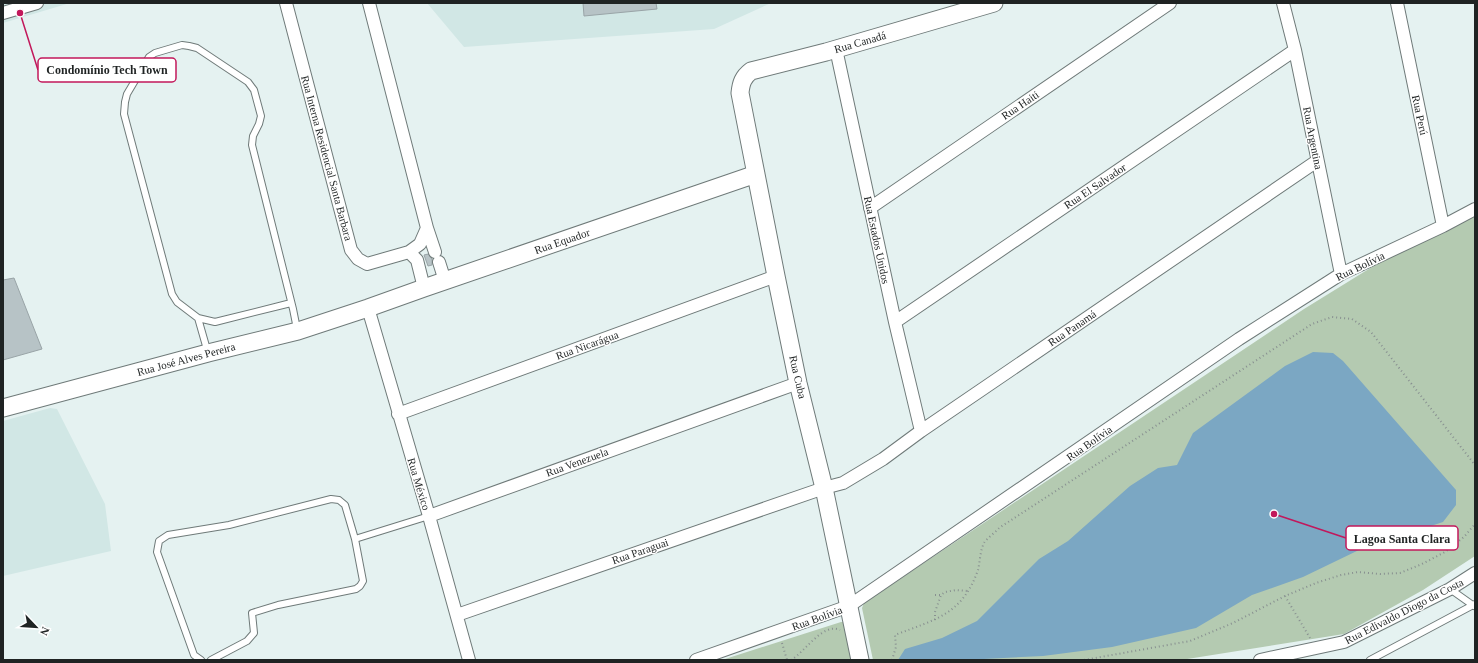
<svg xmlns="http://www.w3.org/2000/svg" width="1478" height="663" font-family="Georgia,serif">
<rect width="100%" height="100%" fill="#e5f2f1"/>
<!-- built -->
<path fill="#d1e7e5" d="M3,3H70L3,23Z
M427,3H771L714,29L464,47Z
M50,408L57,409L105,504L111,551L3,576V421Z"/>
<!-- green -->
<path fill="#b4cab1" d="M1475,215V556L1423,590L1344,634L1181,660H873L862,608L864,603L1304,309L1372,267Z
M841,622H844L855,660H722Z"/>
<!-- water -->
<path fill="#7ba7c3" d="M1313,352L1333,353L1343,361L1456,490V505L1443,522L1361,549L1303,577L1252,595L1196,628L1112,647L1043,656L964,660H898L905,649L942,638L977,621L1039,559L1068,541L1130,486L1158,468L1177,465L1193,433L1285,366Z"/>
<!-- building -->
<path fill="#b7c3c6" stroke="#99a4a7" d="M583,3H656L657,9L584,16Z
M428,254L432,259V265L428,266L424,255Z
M14,278L42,349L3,360V280Z"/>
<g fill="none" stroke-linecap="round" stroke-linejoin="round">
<defs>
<path id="lane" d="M291,303L215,322L198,318L177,302L172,294L124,114L125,102L127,94L149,57L155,53L182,45L189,46L197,48L248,82L254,90L261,116L259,124L253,136L252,145L293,309L297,329
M198,318L208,353
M355,539L429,516
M1450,589L1474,606
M201,660L194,655L157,552L159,541L168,535L229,525L331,499L339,500L345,505L355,539L363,581L360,586L356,589L278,605L252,613L254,633L247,641L211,660
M1370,660L1475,604"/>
<path id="street" d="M286,3L351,250L358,259L367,264L409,252L420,244L427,228L369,3
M1283,3L1295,50L1341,274
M1397,3L1443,226
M3,13L37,3
M836,49L895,322L921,431
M870,208L1170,3
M427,228L435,252
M409,252L417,260L424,288
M439,262L445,281
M368,308L429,516L469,660
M895,322L1295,50
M398,414L776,276
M429,516L798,383
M457,615L824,488L843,483L883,459L921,431L1317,161
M696,660L849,606L1239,339L1341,274L1443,226L1475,209
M1260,660L1344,642L1450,589L1475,573"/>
<path id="secondary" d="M3,408L208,353L298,331L368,308L424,288L756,174
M860,660L824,488L798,383L776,276L740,93C741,83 743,77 751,71L826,52L994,3"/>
</defs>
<!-- lane casing -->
<use href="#lane" stroke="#6f7a79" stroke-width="8"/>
<!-- street casing -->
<use href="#street" stroke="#6f7a79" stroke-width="14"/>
<!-- secondary casing -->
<use href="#secondary" stroke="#6f7a79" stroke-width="19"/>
<!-- path -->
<path stroke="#889090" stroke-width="2" stroke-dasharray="1 3" stroke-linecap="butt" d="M935,595H941
M1285,596L1310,638
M935,620V612L941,595L945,592L956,590L968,591
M782,643L787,660
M791,660C805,652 823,622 840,630
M892,660L896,647L895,635C936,619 962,615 978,570C980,562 980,551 984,543C987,538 995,533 999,528L1312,324L1332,317L1352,319L1371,332L1475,465
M1084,660L1190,641L1233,623L1285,596L1316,583L1341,575L1358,572L1380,574L1400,573L1422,564L1445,552L1464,537L1475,524"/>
<!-- lane -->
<use href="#lane" stroke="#fff" stroke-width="6"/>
<!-- street -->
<use href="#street" stroke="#fff" stroke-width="12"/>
<!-- secondary -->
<use href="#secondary" stroke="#fff" stroke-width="17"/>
</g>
<g text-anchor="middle" stroke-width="3" stroke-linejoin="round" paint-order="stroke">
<!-- street labels -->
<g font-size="11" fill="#1f2323" stroke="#fff">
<text transform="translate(860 42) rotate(-16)" y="4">Rua Canadá</text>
<text transform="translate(1020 105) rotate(-34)" y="4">Rua Haiti</text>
<text transform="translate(1420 115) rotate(78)" y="4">Rua Perú</text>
<text transform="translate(1313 138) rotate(79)" y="4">Rua Argentina</text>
<text transform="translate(327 158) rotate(75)" y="4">Rua Interna Residencial Santa Barbara</text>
<text transform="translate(1095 186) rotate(-34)" y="4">Rua El Salvador</text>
<text transform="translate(877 240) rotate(78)" y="4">Rua Estados Unidos</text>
<text transform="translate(562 241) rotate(-19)" y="4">Rua Equador</text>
<text transform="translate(1360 266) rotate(-26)" y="4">Rua Bolívia</text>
<text transform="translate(1072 328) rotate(-34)" y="4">Rua Panamá</text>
<text transform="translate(587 345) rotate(-20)" y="4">Rua Nicarágua</text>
<text transform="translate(186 359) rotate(-15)" y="4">Rua José Alves Pereira</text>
<text transform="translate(798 377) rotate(77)" y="4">Rua Cuba</text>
<text transform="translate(1089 443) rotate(-35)" y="4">Rua Bolívia</text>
<text transform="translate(577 462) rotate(-20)" y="4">Rua Venezuela</text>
<text transform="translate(419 484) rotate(73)" y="4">Rua México</text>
<text transform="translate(640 551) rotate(-19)" y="4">Rua Paraguai</text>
<text transform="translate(1404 611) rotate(-27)" y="4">Rua Edivaldo Diogo da Costa</text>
<text transform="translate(817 618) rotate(-20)" y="4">Rua Bolívia</text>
</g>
</g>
<!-- callouts -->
<path fill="none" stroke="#c2185b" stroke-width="1.5" d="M20 13L38 70M1274 514L1346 538"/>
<g fill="#c2185b" stroke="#fff" stroke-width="1.5">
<circle cx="20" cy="13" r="4"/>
<circle cx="1274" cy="514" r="4"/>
</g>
<g fill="#fff" stroke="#c2185b" stroke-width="1.5">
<rect x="38" y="58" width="138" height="24" rx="4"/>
<rect x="1346" y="526" width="112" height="24" rx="4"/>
</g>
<g font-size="12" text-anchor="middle" font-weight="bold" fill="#1f2323">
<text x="107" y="74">Condomínio Tech Town</text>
<text x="1402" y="543">Lagoa Santa Clara</text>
</g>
<!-- border -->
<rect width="1478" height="663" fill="none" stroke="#1f2323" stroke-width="8"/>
<!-- north arrow -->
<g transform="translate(36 627) rotate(115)" stroke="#ffffff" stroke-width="3" paint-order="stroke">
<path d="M0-3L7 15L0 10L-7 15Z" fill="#1f2323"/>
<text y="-6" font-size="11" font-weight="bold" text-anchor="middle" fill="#1f2323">N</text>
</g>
</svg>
